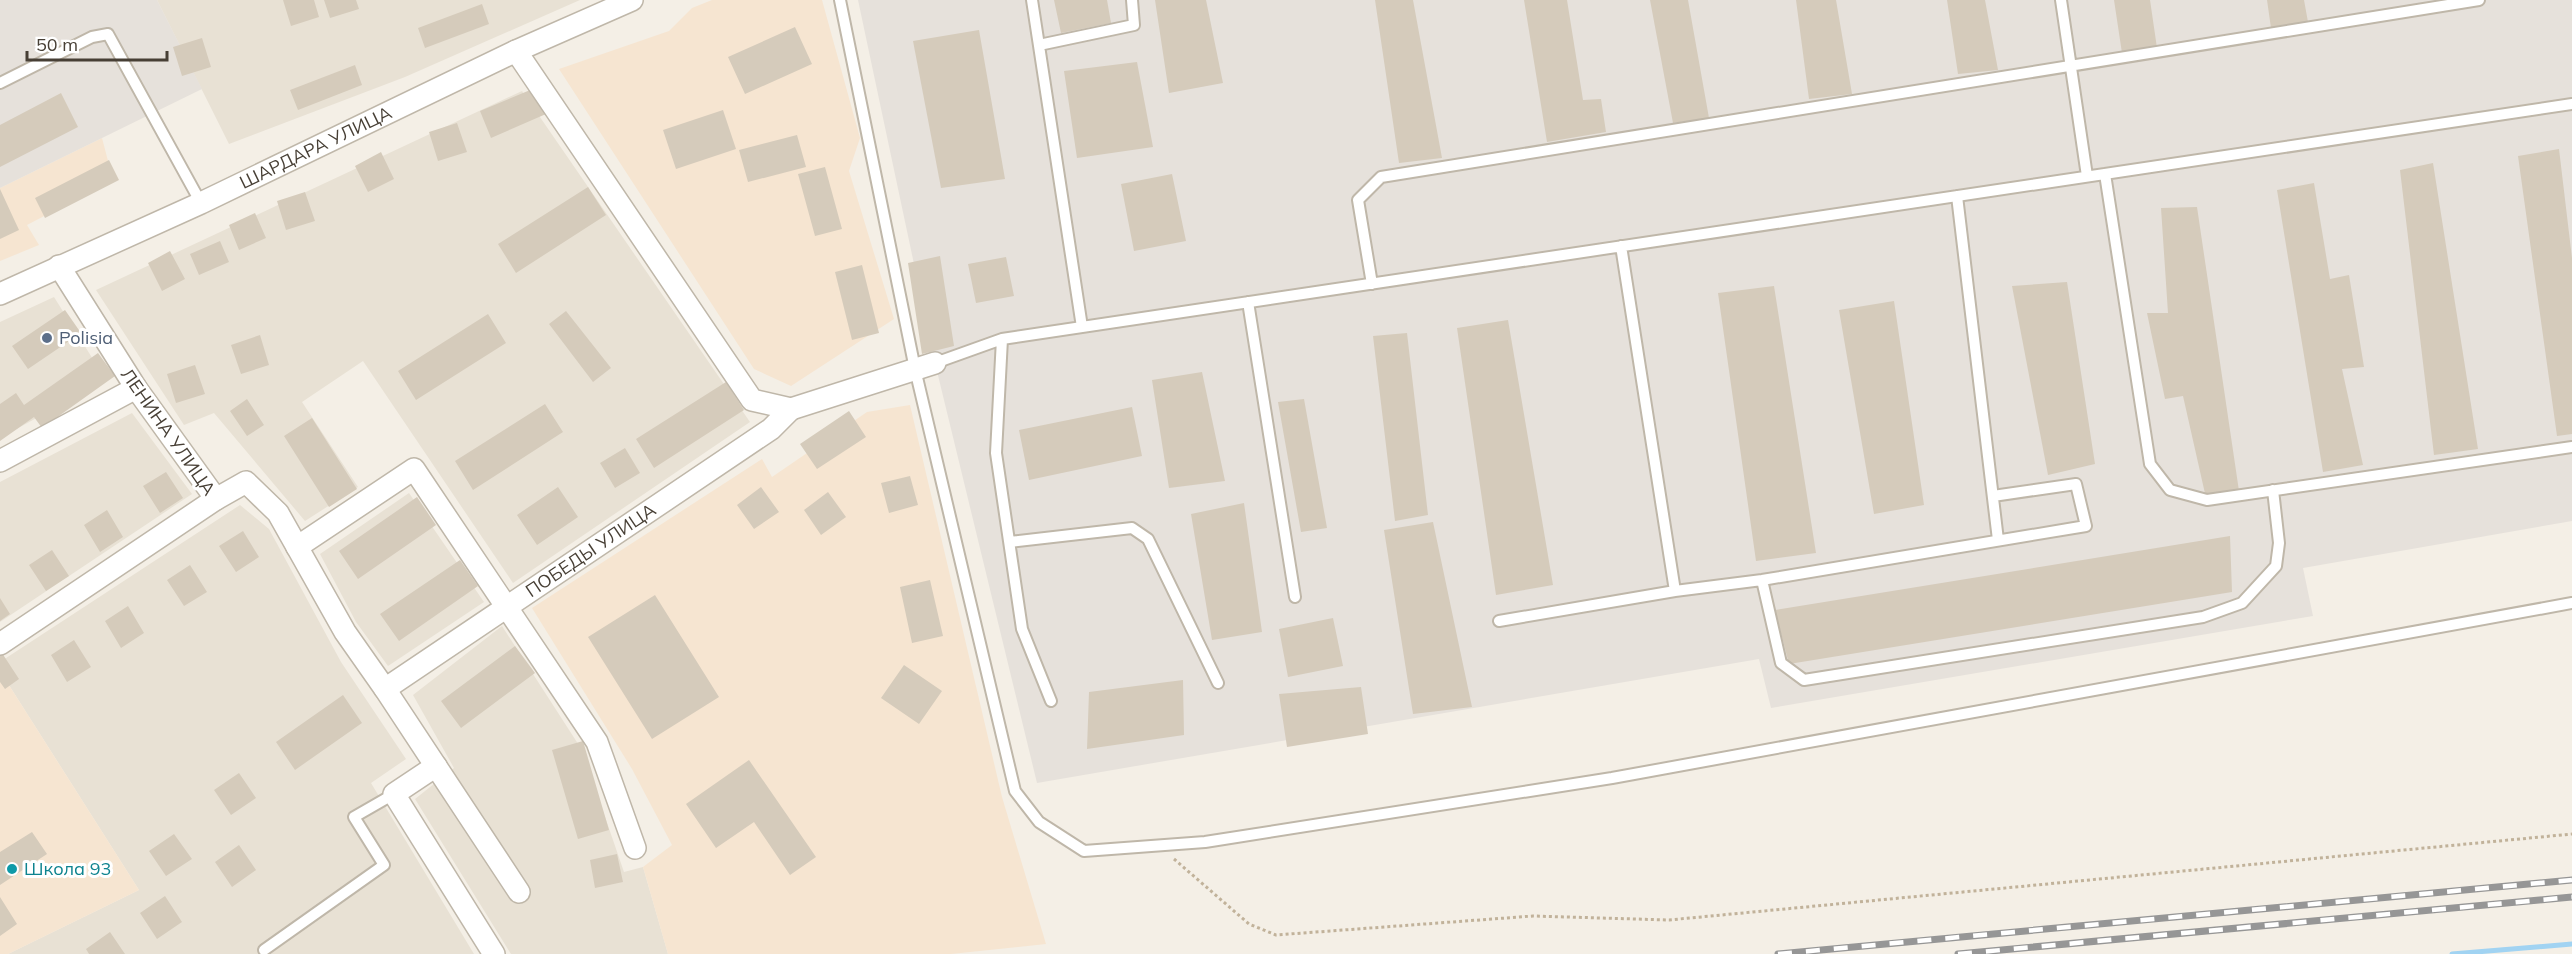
<svg xmlns="http://www.w3.org/2000/svg" width="2572" height="954" font-family="Mulish,sans-serif">
<rect width="100%" height="100%" fill="#f4efe6"/>
<!-- residential -->
<path fill="#e8e1d4" d="M157,0H580L405,77L229,144Z
M522,91L750,422L513,583L363,361L302,402L358,487L305,521L214,413L184,425L96,290Z
M54,297L106,380L0,438V322Z
M132,413L192,494L0,622V482Z
M409,493L484,602L388,666L356,622L320,554Z
M240,505L269,529L341,662L406,759L371,783L474,954H8L139,890L0,671V662Z
M502,626L582,750L624,872L643,867L668,954H511L415,799L454,768L413,695Z"/>
<!-- commercial -->
<path fill="#f6e5d1" d="M712,0H822L860,138L849,171L894,319L791,386L754,369L559,69L669,31L692,8Z
M102,138L113,180L27,225L39,245L0,261V188Z
M910,405L1002,797L1046,944L951,954H668L643,867L672,845L632,769L532,608L762,459L772,477L867,412Z
M0,671L139,890L8,954H0Z"/>
<!-- industrial -->
<path fill="#e6e1db" d="M0,0H157L202,89L0,188Z
M858,0H2572V521L2303,568L2313,616L1771,708L1759,659L1037,783L935,363Z"/>
<g fill="none" stroke-linecap="round" stroke-linejoin="round">
<!-- stream -->
<path stroke="#a1d3f2" stroke-width="5" d="M2452,954L2572,944"/>
</g>
<!-- building -->
<path fill="#d5cbbb" d="M283,0H314L319,17L291,26Z
M324,0H356L359,9L330,18Z
M1054,0H1107L1111,23L1061,33Z
M1155,0H1206L1223,83L1169,93Z
M1375,0H1413L1442,158L1399,163Z
M1524,0H1567L1583,100L1601,99L1606,132L1547,142Z
M1650,0H1688L1709,118L1673,123Z
M1796,0H1836L1852,94L1809,99Z
M1947,0H1985L1998,70L1958,74Z
M2114,0H2150L2157,48L2122,53Z
M2267,0H2304L2308,22L2271,28Z
M482,4L489,24L425,48L418,28Z
M795,27L812,64L745,94L728,57Z
M979,30L1005,179L941,188L913,41Z
M202,38L211,67L182,76L173,47Z
M1137,62L1153,147L1077,158L1064,71Z
M355,65L362,85L298,110L290,90Z
M535,88L546,114L491,138L480,111Z
M61,93L78,127L0,167V125Z
M723,110L736,149L676,169L663,130Z
M457,123L467,152L438,161L429,132Z
M797,135L806,167L748,182L739,150Z
M2559,149L2572,258V434L2557,436L2518,156Z
M381,152L394,179L368,192L355,166Z
M109,160L119,180L45,218L35,198Z
M2433,163L2478,449L2434,455L2400,170Z
M825,167L842,229L815,236L798,174Z
M1172,174L1186,241L1134,251L1121,184Z
M2314,183L2330,279L2349,275L2364,367L2342,369L2363,465L2323,472L2277,190Z
M588,187L606,215L516,273L498,244Z
M0,189L19,230L0,239Z
M305,192L315,221L286,230L277,201Z
M2197,207L2239,491L2206,498L2183,396L2165,399L2147,313H2168L2161,208Z
M255,213L266,238L239,250L229,225Z
M220,241L229,262L199,275L190,254Z
M170,251L185,279L162,291L148,263Z
M940,256L954,346L922,354L908,263Z
M1006,257L1014,296L976,303L968,264Z
M862,265L879,333L852,340L835,272Z
M2067,282L2095,464L2048,475L2012,286Z
M1774,286L1816,553L1756,561L1718,293Z
M1894,301L1924,505L1874,514L1839,310Z
M65,310L81,333L28,369L12,346Z
M566,311L611,368L593,382L549,324Z
M488,314L506,343L416,400L398,371Z
M1508,320L1553,585L1496,595L1457,328Z
M1407,333L1428,515L1395,521L1373,336Z
M260,335L269,365L241,374L231,345Z
M98,353L115,376L42,428L34,417L0,441V404L16,393L24,405Z
M195,365L205,394L176,403L167,374Z
M1202,372L1225,481L1169,488L1152,380Z
M726,382L744,410L654,468L636,439Z
M247,399L264,425L247,436L230,411Z
M1304,399L1327,528L1301,532L1278,402Z
M545,404L563,432L473,490L455,461Z
M1132,407L1142,456L1029,480L1019,430Z
M849,411L866,437L817,469L800,444Z
M312,418L357,489L329,507L284,436Z
M625,448L640,473L615,488L600,463Z
M166,472L183,498L160,513L143,486Z
M910,476L918,505L889,513L881,483Z
M558,487L578,517L537,545L517,515Z
M761,487L779,512L754,529L737,505Z
M828,492L846,517L821,535L804,510Z
M417,497L436,525L358,579L339,551Z
M1244,503L1262,632L1212,640L1191,514Z
M107,510L123,537L100,552L84,525Z
M1433,522L1472,707L1413,714L1384,530Z
M243,531L259,557L236,572L219,546Z
M2230,536L2232,592L1789,664L1775,610Z
M52,550L69,576L46,591L29,565Z
M460,560L478,586L399,641L380,614Z
M190,565L207,592L184,606L167,580Z
M930,580L943,636L912,643L900,587Z
M655,595L719,697L652,739L588,637Z
M0,598L10,614L0,621Z
M128,606L144,633L121,648L105,621Z
M1333,618L1343,666L1288,677L1279,629Z
M74,640L91,667L67,682L51,655Z
M515,646L535,673L461,728L441,701Z
M2,653L19,679L5,689L0,682V655Z
M904,665L942,691L919,724L881,698Z
M1183,680L1184,735L1087,749L1089,692Z
M1361,687L1368,734L1287,747L1279,694Z
M343,695L362,723L295,770L276,742Z
M583,741L609,830L578,839L552,750Z
M749,760L816,857L790,875L754,822L716,848L686,804Z
M239,773L256,798L231,815L214,790Z
M32,832L47,854L0,885V852Z
M174,834L192,859L166,876L149,851Z
M239,845L256,870L232,887L215,862Z
M617,854L623,882L595,888L590,860Z
M165,896L182,922L157,939L140,913Z
M0,897L17,924L0,936Z
M110,932L125,954H89L86,949Z"/>
<g fill="none" stroke-linecap="round" stroke-linejoin="round">
<defs>
<path id="lane" d="M840,0L915,369L1015,791L1039,822L1084,851L1205,842L1612,778L2572,603
M1032,0L1082,327
M2061,0L2087,176
M1039,45L1134,25L1132,0
M0,83L92,37L108,34L201,203
M2105,174L2150,464L2170,490L2207,500L2572,447
M1957,196L1998,540
M1621,246L1675,591
M1372,284L1358,200L1381,177L2479,0
M1248,302L1295,597
M1002,339L996,453L1022,629L1051,701
M935,363L1002,339L2572,104
M1010,542L1132,528L1148,539L1218,683
M1762,580L1781,663L1804,680L2203,617L2242,603L2276,566L2279,543L2273,490
M1499,621L1675,591L1762,580L2086,526L2076,484L1993,496
M264,950L384,865L354,817L394,794"/>
<g id="street">
<path d="M516,51L752,400L791,409L935,363"/>
<path id="s1" d="M0,294L201,203L516,51L632,0"/>
<path d="M0,461L136,388"/>
<path d="M216,499L246,482L278,513L345,632L385,689L519,892"/>
<path d="M297,547L414,469L597,742L635,848"/>
<path d="M0,644L216,499L136,388L59,266"/>
<path id="s2" d="M385,689L771,429L791,409"/>
<path d="M436,766L394,794L494,954"/>
</g>
</defs>
<!-- lane casing -->
<use href="#lane" stroke="#bfb7a9" stroke-width="14"/>
<!-- street casing -->
<use href="#street" stroke="#bfb7a9" stroke-width="24"/>
<!-- path -->
<path stroke="#c1b29a" stroke-width="3" stroke-dasharray="3 3" stroke-linecap="butt" d="M1174,859L1249,924L1276,935L1533,916L1669,920L2572,834"/>
<!-- lane -->
<use href="#lane" stroke="#fff" stroke-width="10"/>
<!-- street -->
<use href="#street" stroke="#fff" stroke-width="21"/>
<defs>
<path id="rail" d="M1778,954L2572,880
M1958,954L2572,897"/>
</defs>
<!-- rail casing -->
<use href="#rail" stroke="#969696" stroke-width="7"/>
<!-- rail -->
<use href="#rail" stroke="#fff" stroke-width="4.5" stroke-dasharray="14" stroke-linecap="butt"/>
</g>
<!-- markers -->
<circle fill="#5c6f8a" stroke="#fff" stroke-width="2" cx="47" cy="338" r="6"/>
<circle fill="#0f9aa8" stroke="#fff" stroke-width="2" cx="12" cy="869" r="6"/>
<g text-anchor="middle" stroke-width="6" stroke-linejoin="round" paint-order="stroke">
<!-- street labels -->
<g font-size="18" fill="#473f35" stroke="#fff">
<text dy="6" stroke="none"><textPath href="#s1" startOffset="348">ШАРДАРА УЛИЦА</textPath></text>
<text transform="translate(168 432) rotate(55)" y="6">ЛЕНИНА УЛИЦА</text>
<text dy="6" stroke="none"><textPath href="#s2" startOffset="248">ПОБЕДЫ УЛИЦА</textPath></text>
</g>
<!-- service labels -->
<g font-size="18" fill="#4e5e75" stroke="#fff" text-anchor="start">
<text x="59" y="344">Polisia</text>
</g>
<!-- culture labels -->
<g font-size="18" fill="#0d838f" stroke="#fff" text-anchor="start">
<text x="24" y="875">Школа 93</text>
</g>
</g>
<!-- scale -->
<path d="M27 51v9h140v-9" fill="none" stroke="#473f35" stroke-width="3"/>
<text x="36" y="51" font-size="18" fill="#473f35" stroke="#ffffff" stroke-width="4.5" paint-order="stroke">50 m</text>
</svg>
